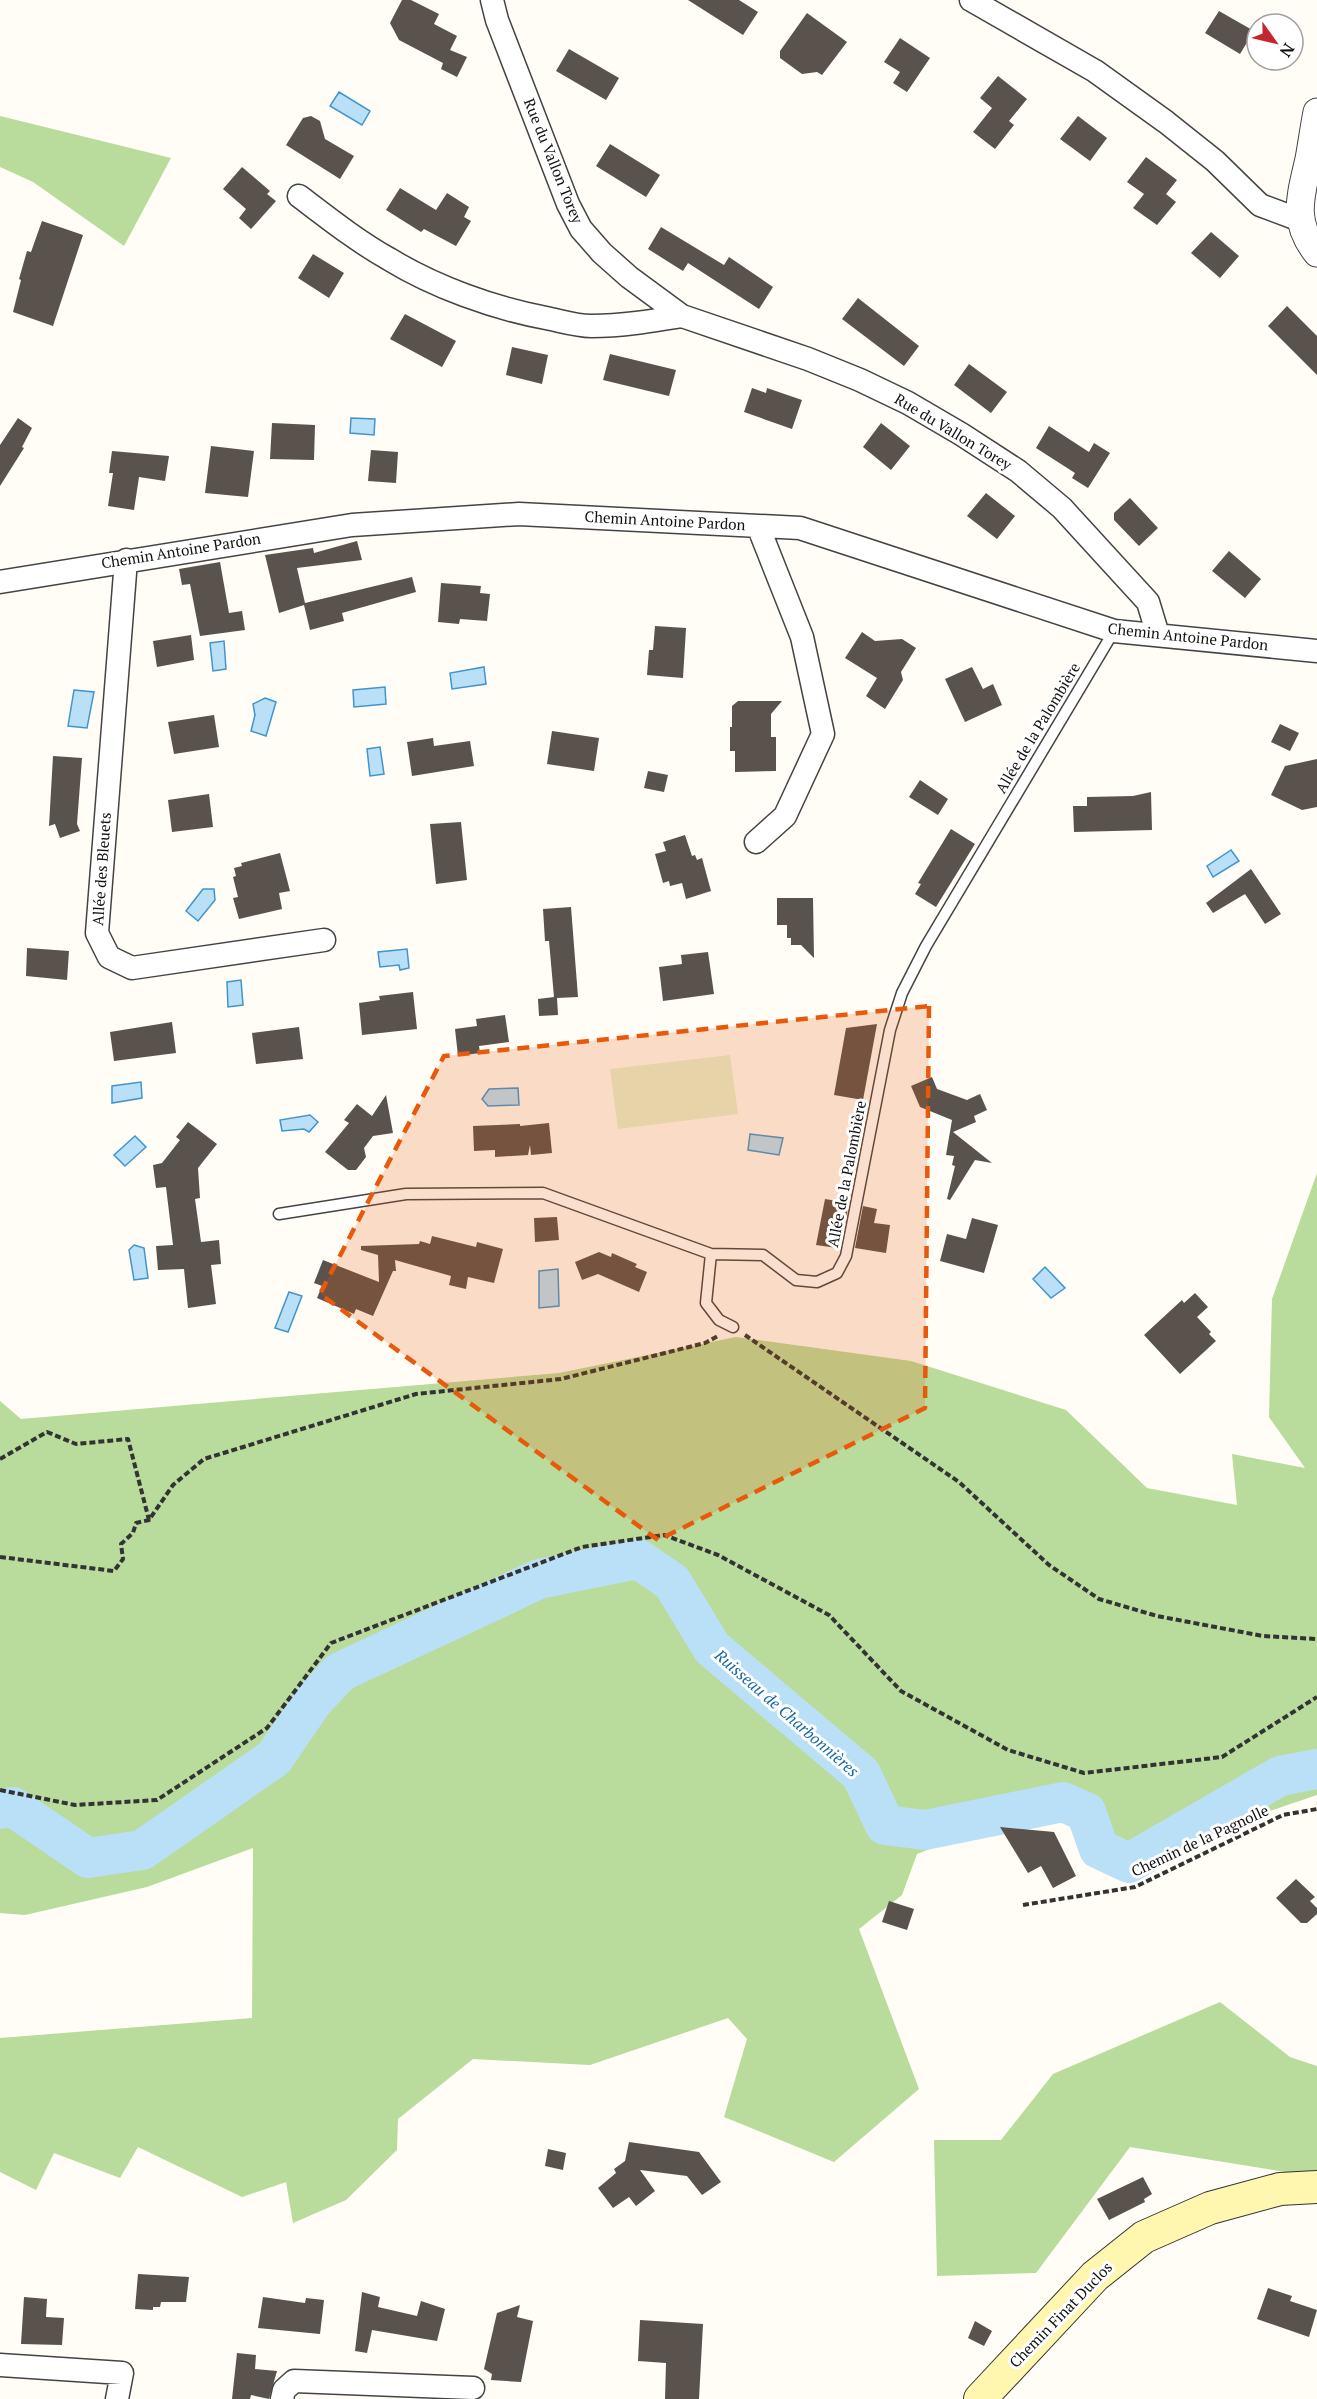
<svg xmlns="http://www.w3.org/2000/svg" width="1317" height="2399" font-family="'PT Serif',serif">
<rect width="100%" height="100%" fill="#fffdf5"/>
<!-- forest -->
<path fill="#b9dc9c" d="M0,116L171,158L124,246L33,182L0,167Z
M1317,1173V1795L1184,1840L1131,1862L1089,1820L1058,1800L917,1854L902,1895L859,1929L919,2089L834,2162L724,2117L747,2039L728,2018L590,2065L473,2059L398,2119L397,2150L346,2200L293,2223L286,2182L242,2197L138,2147L120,2178L54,2153L36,2190L0,2172V2038L252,2018L253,1848L147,1887L25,1915L0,1913V1401L21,1419L559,1373L736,1337L911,1361L1066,1410L1147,1488L1237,1505L1232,1454L1305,1468L1269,1417L1272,1299Z
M1220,2002L1290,2057L1317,2066V2177L1130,2147L1036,2273L937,2276L934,2140H1001L1053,2074Z"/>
<!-- pitch -->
<path fill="#e6f2cf" d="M730,1055L738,1114L618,1129L610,1069Z"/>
<!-- water -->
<path fill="#b9e0f7" stroke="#3f96cf" stroke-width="1.5" d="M339,92L370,111L362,125L330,106Z
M351,418L375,419L374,435L350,433Z
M224,641L226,669L213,671L210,643Z
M484,667L486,684L452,689L450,673Z
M385,687L386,704L354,707L353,690Z
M74,690L94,692L87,728L68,726Z
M265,698L276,702L266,736L251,731L255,715L253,704Z
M380,747L384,774L370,776L367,749Z
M1231,850L1239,861L1213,877L1207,866Z
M203,889H214L215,900L198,921L186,911Z
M407,949L409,968L400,970L399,965L380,967L378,952Z
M241,980L243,1005L228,1007L227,982Z
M141,1082L142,1098L112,1103V1086Z
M518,1088L519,1105L488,1106L482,1099L489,1089Z
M310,1115L318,1122L309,1132L304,1129L282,1131L280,1120Z
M750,1134L783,1138L779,1155L748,1150Z
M135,1136L146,1147L125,1166L114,1155Z
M134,1245L144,1248L148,1278L134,1280L129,1250Z
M1045,1267L1065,1288L1051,1298L1033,1279Z
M558,1269L559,1306L539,1308V1271Z
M289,1292L302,1296L288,1332L275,1328Z"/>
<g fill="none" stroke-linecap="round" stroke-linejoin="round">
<!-- river -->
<path stroke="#b9e0f7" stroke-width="40" d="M0,1809L13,1807L88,1858L142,1850L274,1758L313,1701L340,1672L539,1579L638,1559L672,1582L712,1648L861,1774L885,1825L925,1830L1063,1802L1086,1812L1099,1849L1129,1863L1280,1776L1317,1769"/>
</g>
<!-- building -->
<path fill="#5a524d" d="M402,0H411L439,14L434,24L457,36L450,50L467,57L457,77L441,69L443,63L399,40L390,23Z
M688,0H739L758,12L743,35Z
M1219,11L1254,31L1240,54L1205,33Z
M807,13L847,42L822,75L817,72L802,74L780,58V51Z
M900,38L930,58L907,92L893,83L900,72L884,62Z
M569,49L619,78L606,100L556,71Z
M998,76L1027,99L1009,121L1014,125L995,149L973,132L992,108L980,98Z
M311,116L320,121L325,139L354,156L340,179L286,145L303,118Z
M1078,116L1107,138L1090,161L1060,139Z
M610,144L660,175L646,197L596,166Z
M1146,157L1177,180L1166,194L1176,202L1157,225L1133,208L1144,194L1127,182Z
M242,167L270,191L267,194L276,201L251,229L239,218L246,209L223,189Z
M400,188L436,210L447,193L469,207L464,217L471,221L456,246L424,229L421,232L386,210Z
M42,221L83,235L53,326L13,312L21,280L19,279L27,251L31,252Z
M661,227L724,265L729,257L773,287L759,309L688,263L683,271L648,249Z
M1211,232L1239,256L1220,278L1191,253Z
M313,254L344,273L329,298L298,278Z
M858,298L919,346L904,366L842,319Z
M1287,306L1317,336V375L1268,326Z
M405,314L456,341L442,367L390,339Z
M512,347L548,355L542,384L506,375Z
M610,354L676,370L669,396L603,380Z
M969,364L1007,392L991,413L954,385Z
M752,388L766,393L767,388L802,400L792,429L744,412Z
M18,418L32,428L22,447L24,448L0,486V445Z
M272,423L315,425L314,460L270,459Z
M881,423L910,446L891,470L863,447Z
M1049,426L1089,452L1094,443L1110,453L1088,488L1072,478L1075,473L1036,448Z
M211,446L254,451L248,497L205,493Z
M371,450L398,452L396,483L368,481Z
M112,451L169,456L165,481L139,477L134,510L108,506L113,473H109Z
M986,493L1015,516L997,539L967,516Z
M1130,498L1158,528L1139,546L1114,520V513Z
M357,541L362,560L297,568L305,603L412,577L416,592L342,613L344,621L310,630L304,605L279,613L265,555L313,548L314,553Z
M1229,551L1261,579L1245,598L1212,571Z
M220,562L229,613L242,611L245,630L200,636L190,584L182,585L179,569Z
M441,583L481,586L480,593L490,594L487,621L460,619L459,624L438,622Z
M655,626L686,628L683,678L647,675L649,650H653Z
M862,632L875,641L902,639L916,648L901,672L903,680L885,709L866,696L877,678L845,658Z
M191,635L194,660L157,667L153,641Z
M972,667L983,689L993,684L1002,705L965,722L945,679Z
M738,701H782L771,714V737H776V771L735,772V751H730V727H732V706Z
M214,715L219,747L174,754L168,722Z
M1280,724L1299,733L1290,751L1271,742Z
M552,731L599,738L594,771L547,764Z
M433,738L434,746L470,741L474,766L412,776L407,742Z
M53,756L82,758L77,824L80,831L60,838L55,824L49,826Z
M1317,759V807L1302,810L1271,795L1285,766Z
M648,771L668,775L664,792L644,788Z
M920,780L948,799L938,815L909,797Z
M1151,792L1152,830L1074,832L1073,806H1087V797L1133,796Z
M209,794L213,827L172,832L168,800Z
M461,822L467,880L436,884L430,824Z
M951,829L975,844L936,907L915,894L921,884L918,883Z
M685,835L692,856L695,855L697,860L702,858L711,891L686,899L682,883L670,886L669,881L663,883L655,854L666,851L663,842Z
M280,853L290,891L279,893L282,909L239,919L233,898L238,897L233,877L236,876L234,868L242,866L241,863Z
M1251,869L1281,914L1265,924L1245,894L1213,913L1206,903Z
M777,898H813L814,958L801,945H791V938H787V925H777Z
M571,907L578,997L557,998L558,1015L539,1016L538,999L554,997L549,941H545L543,909Z
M27,948L69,951L67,980L26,976Z
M708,952L714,994L663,1001L659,967L682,964L681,955Z
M413,992L417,1029L362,1035L359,1003L380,1000L379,996Z
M505,1015L509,1042L479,1046L480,1053L458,1056L455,1029L477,1026L476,1019Z
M172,1022L176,1053L114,1061L110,1032Z
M877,1024L863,1100L834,1095L846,1028Z
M299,1027L303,1059L256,1064L252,1033Z
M932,1077L937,1089L967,1100L980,1094L987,1110L974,1116L976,1122L953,1132L992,1163L975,1160L950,1200L947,1199L955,1166L952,1165L954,1156L946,1155L952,1120L920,1107L911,1086Z
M386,1095L393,1133L373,1136L364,1148L366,1157L356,1170H348L325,1152L349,1123L344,1120L357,1104L372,1116Z
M188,1122L217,1144L198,1168L200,1198L195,1199L201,1242L219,1240L221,1264L211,1265L216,1304L188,1308L184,1269L158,1270L156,1246L173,1245L166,1187L156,1188L153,1165L162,1163L180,1140L176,1137Z
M549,1123L552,1153L531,1155L530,1145L528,1155L495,1157V1150L474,1151L473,1126L520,1124V1126Z
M825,1199L849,1203L840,1246L837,1245V1248L816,1245Z
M863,1206L877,1209L874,1223L890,1225L886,1253L855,1248Z
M557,1217L559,1240L535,1242L534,1218Z
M972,1218L998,1225L984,1273L940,1261L947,1234L966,1239Z
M432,1236L476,1247L477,1242L503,1249L494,1283L468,1277L466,1289L449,1285L451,1276L395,1260L396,1271H393L373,1316L356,1309L354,1314L317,1298L322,1286L314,1283L323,1260L379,1282L378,1255L361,1250V1246L419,1244L420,1241L430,1244Z
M599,1252L611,1257L612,1253L637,1264L635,1267L647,1272L639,1292L598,1274L582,1280L575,1262Z
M1195,1293L1208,1307L1197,1317L1211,1332L1209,1334L1216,1341L1180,1374L1144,1335L1182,1300L1184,1303Z
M1000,1827L1054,1832L1076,1876L1053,1888L1041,1866L1028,1873Z
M1296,1879L1315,1897L1310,1901L1317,1908V1914L1307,1923H1301L1276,1898Z
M889,1901L914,1909L907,1930L882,1922Z
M629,2142L699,2152L721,2182L702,2195L687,2176L640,2170L655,2191L636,2206L629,2197L613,2208L598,2188L616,2173L614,2169L625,2161Z
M548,2149L566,2153L563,2170L545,2166Z
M1143,2177L1152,2194L1144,2199L1145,2202L1109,2220L1097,2199Z
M138,2274L189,2277L186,2302H161L160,2307H153V2310L135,2309Z
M1268,2288L1292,2296L1290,2301L1317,2310L1309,2337L1257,2319Z
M362,2292L380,2297L378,2307L417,2316L421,2301L445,2309L437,2341L372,2330L367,2353L355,2351Z
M24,2297L47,2299L46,2317L64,2318L62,2345L21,2344Z
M263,2297L305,2303L306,2298L324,2300L320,2334L258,2328Z
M520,2305L517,2317L533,2321L521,2382L491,2380L492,2374L484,2369L497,2313Z
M640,2320L703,2324L699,2399H665L666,2363L638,2361Z
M975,2321L992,2331L984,2346L968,2338Z
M237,2353L256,2355L255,2369L277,2371L269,2399L251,2395L250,2399H232Z"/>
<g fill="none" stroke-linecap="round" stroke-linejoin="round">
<defs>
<path id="service" d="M279,1214L406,1194L543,1193L711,1254L763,1255L796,1280L817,1282L837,1273L846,1256L890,1030L902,993L926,946L1114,631
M711,1254L706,1303L719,1320L733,1327"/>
<path id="minor" d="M492,0L497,20L568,204L581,229L602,253L629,277L682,316L808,359L860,380L908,403L961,434L1018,471L1062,508L1148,602L1158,635
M971,0L1095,71L1166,122L1215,161L1260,205L1300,220
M299,196C328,218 357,241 389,259C435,287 493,308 546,318C561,321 577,326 591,326C622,326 652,321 682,316
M126,560L97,933L109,957L132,968L324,940
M0,582L352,525L519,514L800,528L1114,631L1317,651
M756,842L785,816L823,734L802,637L758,526
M0,2365L122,2373L117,2399
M282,2399L284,2390L294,2381L473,2388"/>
<path id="tertiary" d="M1317,112C1314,127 1312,143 1309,159C1301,195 1291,221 1317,253"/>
<path id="secondary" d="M980,2399L1095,2276L1144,2237L1210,2208L1280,2189L1317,2187"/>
</defs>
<!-- service casing -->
<use href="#service" stroke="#444" stroke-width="13"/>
<!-- minor casing -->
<use href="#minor" stroke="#444" stroke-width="25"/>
<!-- tertiary casing -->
<use href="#tertiary" stroke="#444" stroke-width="29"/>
<!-- secondary casing -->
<use href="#secondary" stroke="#333" stroke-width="34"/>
<!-- path -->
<path stroke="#333" stroke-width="4" stroke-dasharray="6 3" stroke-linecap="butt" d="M745,1335L959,1482L1049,1565L1099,1599L1157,1616L1263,1636L1317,1639
M0,1459L47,1432L76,1444L128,1439L149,1520L173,1485L204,1459L416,1394L561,1379L705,1343L718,1336
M0,1557L114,1571L123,1559L121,1544L133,1533L136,1523L149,1520
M0,1790L75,1805L157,1800L267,1728L331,1643L582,1547L664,1535L718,1555L829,1615L901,1691L1008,1750L1084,1773L1222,1757L1317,1697
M1023,1905L1135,1887L1283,1815L1317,1809"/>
<!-- service -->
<use href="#service" stroke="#fff" stroke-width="10"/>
<!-- minor -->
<use href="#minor" stroke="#fff" stroke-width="22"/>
<!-- tertiary -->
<use href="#tertiary" stroke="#fff" stroke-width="27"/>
<!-- secondary -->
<use href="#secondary" stroke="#fff6b0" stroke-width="32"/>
</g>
<!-- marked area -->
<path fill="#e8590c" fill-opacity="0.2" stroke="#e8590c" stroke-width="4.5" stroke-dasharray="12 8" stroke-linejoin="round" d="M929,1006L925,1408L658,1540L320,1294L444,1056Z"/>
<g text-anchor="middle" stroke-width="6" stroke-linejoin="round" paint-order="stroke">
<!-- street labels -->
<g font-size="15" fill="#111" stroke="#fff">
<text transform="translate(553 161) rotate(68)" y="5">Rue du Vallon Torey</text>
<text transform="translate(953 432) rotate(31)" y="5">Rue du Vallon Torey</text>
<text transform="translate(665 521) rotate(3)" y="5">Chemin Antoine Pardon</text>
<text transform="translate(181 551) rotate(-9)" y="5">Chemin Antoine Pardon</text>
<text transform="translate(1188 637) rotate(6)" y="5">Chemin Antoine Pardon</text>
<text transform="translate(1038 728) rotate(-59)" y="5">Allée de la Palombière</text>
<text transform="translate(102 869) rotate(-86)" y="5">Allée des Bleuets</text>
<text transform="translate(847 1174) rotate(-79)" y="5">Allée de la Palombière</text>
<text transform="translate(1200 1841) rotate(-25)" y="5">Chemin de la Pagnolle</text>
<text transform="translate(1061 2315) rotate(-46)" y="5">Chemin Finat Duclos</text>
</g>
<!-- water labels -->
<g font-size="16" font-style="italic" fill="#1768a6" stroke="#fff">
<text transform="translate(787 1713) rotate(41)" y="6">Ruisseau de Charbonnières</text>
</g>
</g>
<!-- north arrow -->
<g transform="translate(1275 42) rotate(124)"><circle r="28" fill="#ffffff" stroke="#a0a0a0" stroke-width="1.5"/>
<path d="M0-4.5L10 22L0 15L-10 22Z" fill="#c4262e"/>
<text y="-9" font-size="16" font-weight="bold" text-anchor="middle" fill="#111111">N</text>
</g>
</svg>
